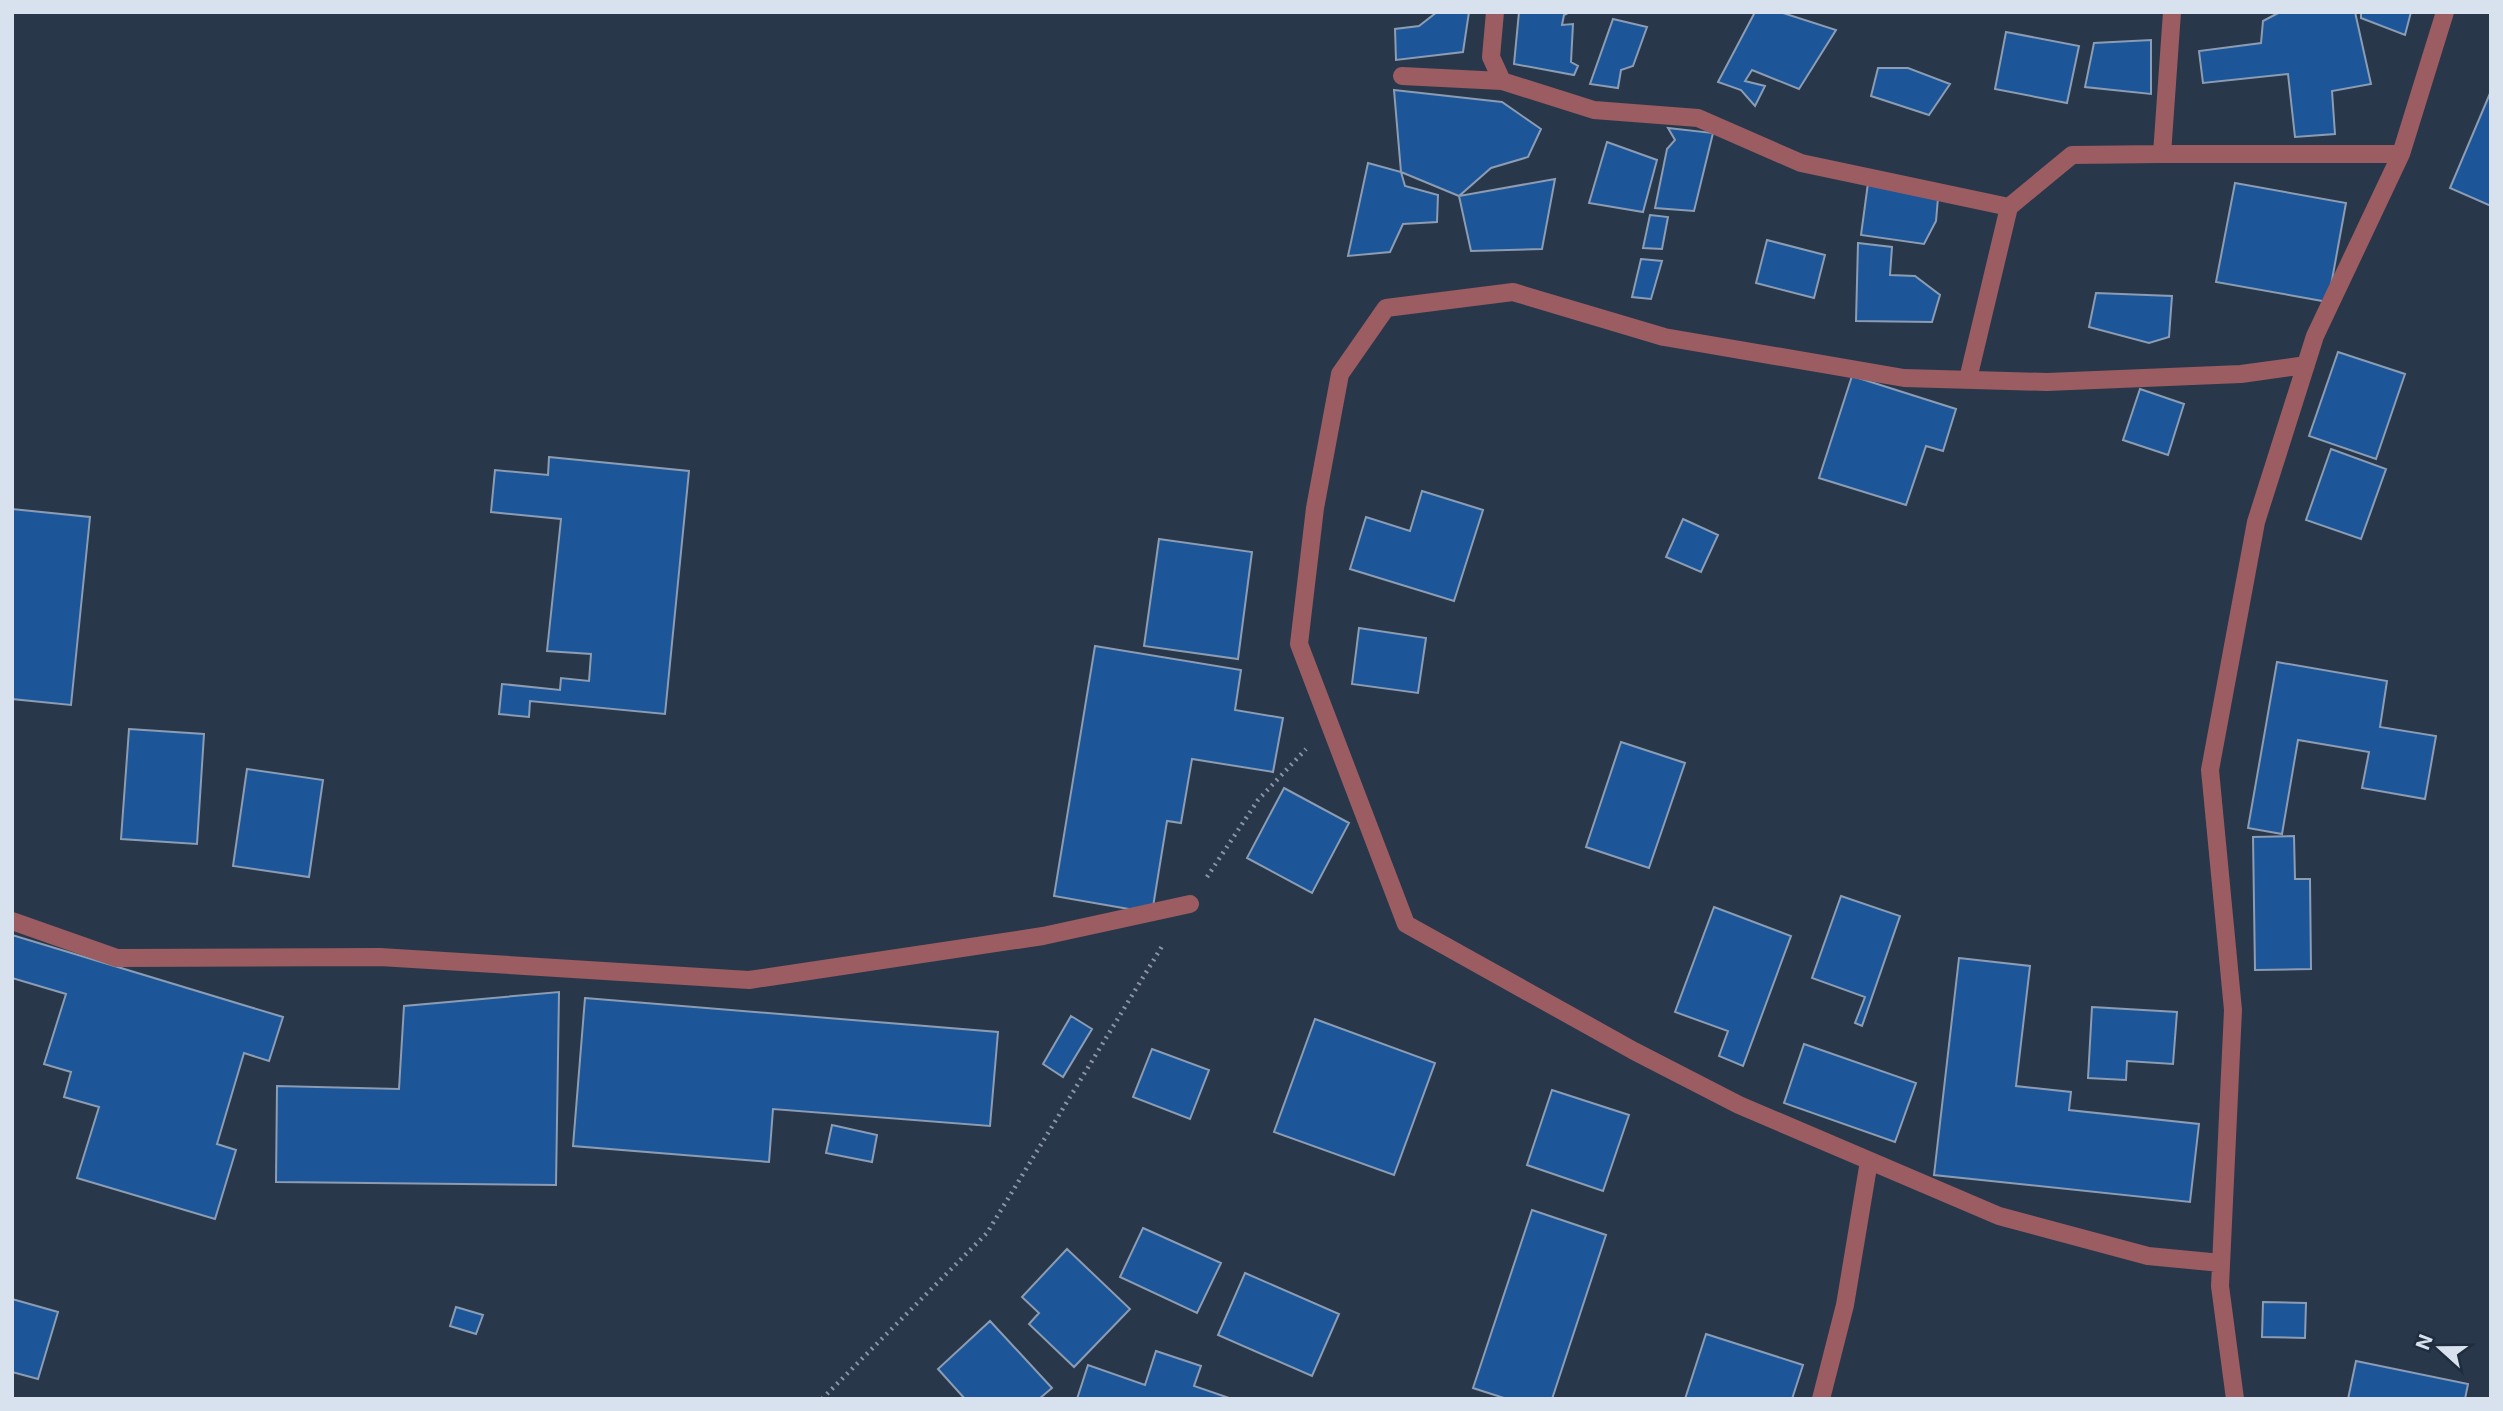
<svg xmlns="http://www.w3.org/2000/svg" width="2503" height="1411" font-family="Inter,sans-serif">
<rect width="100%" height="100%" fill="#29374a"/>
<!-- building -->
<path fill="#1c5699" stroke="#8b9cb3" stroke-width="2" d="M1437,12H1469L1463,52L1396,60L1395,29L1419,26Z
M1519,12H1570L1564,15L1562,25L1573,24L1571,62L1578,66L1574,75L1514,64Z
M1755,12H1780L1836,30L1799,89L1752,70L1745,81L1765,86L1755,106L1741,90L1718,82Z
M2280,12H2355L2371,84L2332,91L2335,134L2295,137L2288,74L2203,83L2199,51L2261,43L2263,21Z
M2361,12H2411L2405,35L2361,18Z
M1613,19L1647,27L1633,66L1621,70L1618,88L1590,84Z
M2006,32L2079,46L2067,103L1995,89Z
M2151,40V94L2085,87L2094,43Z
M1878,68H1908L1950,84L1929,115L1871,96Z
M1394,90L1502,102L1541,129L1528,157L1491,168L1459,196L1401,172Z
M2491,91V206L2450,188Z
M1668,128L1713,133L1694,211L1655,208L1667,149L1675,140Z
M1607,142L1657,160L1643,212L1589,203Z
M1368,163L1401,172L1405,186L1438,195L1437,222L1403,224L1390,252L1348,256Z
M1555,179L1542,249L1471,251L1459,196Z
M1868,183L1938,198L1936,221L1924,244L1861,235Z
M2235,183L2346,203L2328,302L2216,282Z
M1650,215L1668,217L1662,249L1643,248Z
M1767,240L1825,255L1814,298L1756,283Z
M1858,243L1892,247L1890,275L1915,276L1940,295L1932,322L1856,321Z
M1641,259L1662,261L1651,299L1632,297Z
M2096,293L2172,296L2169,337L2149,343L2089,327Z
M2338,352L2405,374L2376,459L2309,436Z
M1852,376L1956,409L1943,451L1926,446L1906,505L1819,478Z
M2140,389L2184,404L2168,455L2123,440Z
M2331,449L2386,469L2361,539L2306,520Z
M549,457L689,471L665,714L530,701L529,717L499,714L502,684L560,690L561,678L589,681L591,654L547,651L561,519L491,512L495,470L548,475Z
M1422,491L1483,510L1454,601L1350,569L1366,517L1410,531Z
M12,509L90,517L71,705L12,699Z
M1683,519L1718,535L1701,572L1666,557Z
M1159,539L1252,552L1238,659L1144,646Z
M1359,628L1426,638L1418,693L1352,684Z
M1095,646L1241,670L1235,710L1283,718L1273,772L1192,759L1181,823L1167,821L1152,913L1054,896Z
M2277,662L2387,681L2380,727L2436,736L2425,799L2362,788L2369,752L2298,740L2282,834L2248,828Z
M129,729L204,734L197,844L121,839Z
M1621,742L1685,763L1649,868L1586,847Z
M247,769L323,780L309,877L233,866Z
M1284,788L1349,823L1312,893L1247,858Z
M2294,836L2295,879H2310L2311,969L2255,970L2253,837Z
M1841,896L1900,916L1862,1026L1855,1023L1865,997L1812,978Z
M1714,907L1791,936L1743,1066L1719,1056L1728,1031L1675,1012Z
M12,935L283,1017L269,1061L244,1053L217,1144L236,1150L215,1219L77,1178L99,1107L64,1097L71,1072L44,1064L66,994L12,978Z
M1959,958L2030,966L2016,1086L2071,1092L2069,1110L2199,1124L2190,1202L1934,1175Z
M559,992L556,1185L276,1182L277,1086L399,1089L404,1006Z
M585,998L998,1032L990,1126L773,1109L769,1162L573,1146Z
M2092,1007L2177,1012L2173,1064L2127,1061L2126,1080L2088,1078Z
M1071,1016L1092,1029L1063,1077L1043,1064Z
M1315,1019L1435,1063L1394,1175L1274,1132Z
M1804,1044L1916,1083L1895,1142L1784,1103Z
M1152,1049L1209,1070L1190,1119L1133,1097Z
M1552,1090L1629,1115L1603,1191L1527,1165Z
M832,1125L877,1135L872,1162L826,1153Z
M1532,1210L1606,1235L1552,1399H1507L1473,1388Z
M1143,1228L1221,1263L1197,1313L1120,1277Z
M1067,1249L1130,1309L1074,1367L1029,1324L1039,1313L1022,1297Z
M1245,1273L1339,1314L1312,1376L1218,1335Z
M12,1299L58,1312L38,1379L12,1372Z
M2263,1302L2306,1303L2305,1338L2262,1337Z
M456,1307L483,1315L476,1334L450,1326Z
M990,1321L1052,1388L1039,1399H965L938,1369Z
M1706,1334L1803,1365L1792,1399H1685Z
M1156,1351L1201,1366L1194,1386L1232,1399H1077L1088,1365L1145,1385Z
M2356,1361L2468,1384L2465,1399H2348Z"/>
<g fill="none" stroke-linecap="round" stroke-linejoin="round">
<!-- path -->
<path stroke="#8994a4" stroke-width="4.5" stroke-dasharray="2 5" stroke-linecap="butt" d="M1207,877L1258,800L1306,749
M822,1399L987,1233L1164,943"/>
<!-- minor -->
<path stroke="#9b5c62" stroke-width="18" d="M1495,12L1491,57L1502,81
M1402,76L1502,81L1594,110L1698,118L1801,163L2009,207L1968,379
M2162,154H2401
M2009,207L2072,155L2162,154L2172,12
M12,921L117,958L380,957L749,980L1043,936L1190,904
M2221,1263L2148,1256L1999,1216L1739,1105L1634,1051L1406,924L1299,644L1315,508L1340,374L1386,308L1513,292L1664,337L1904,378L2047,382L2241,374L2306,365
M1821,1399L1845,1305L1869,1161
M2235,1399L2220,1286L2233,1010L2210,770L2256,522L2315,336L2401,154L2445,12"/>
</g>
<!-- border -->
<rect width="2503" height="1411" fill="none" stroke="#d8e2ee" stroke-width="28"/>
<!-- north arrow -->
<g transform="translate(2440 1348) rotate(291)" stroke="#1f2d3f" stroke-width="5" paint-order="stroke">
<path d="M0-5L12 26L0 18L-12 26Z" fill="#d8e2ee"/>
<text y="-10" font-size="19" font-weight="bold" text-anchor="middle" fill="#d8e2ee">N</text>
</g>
</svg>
